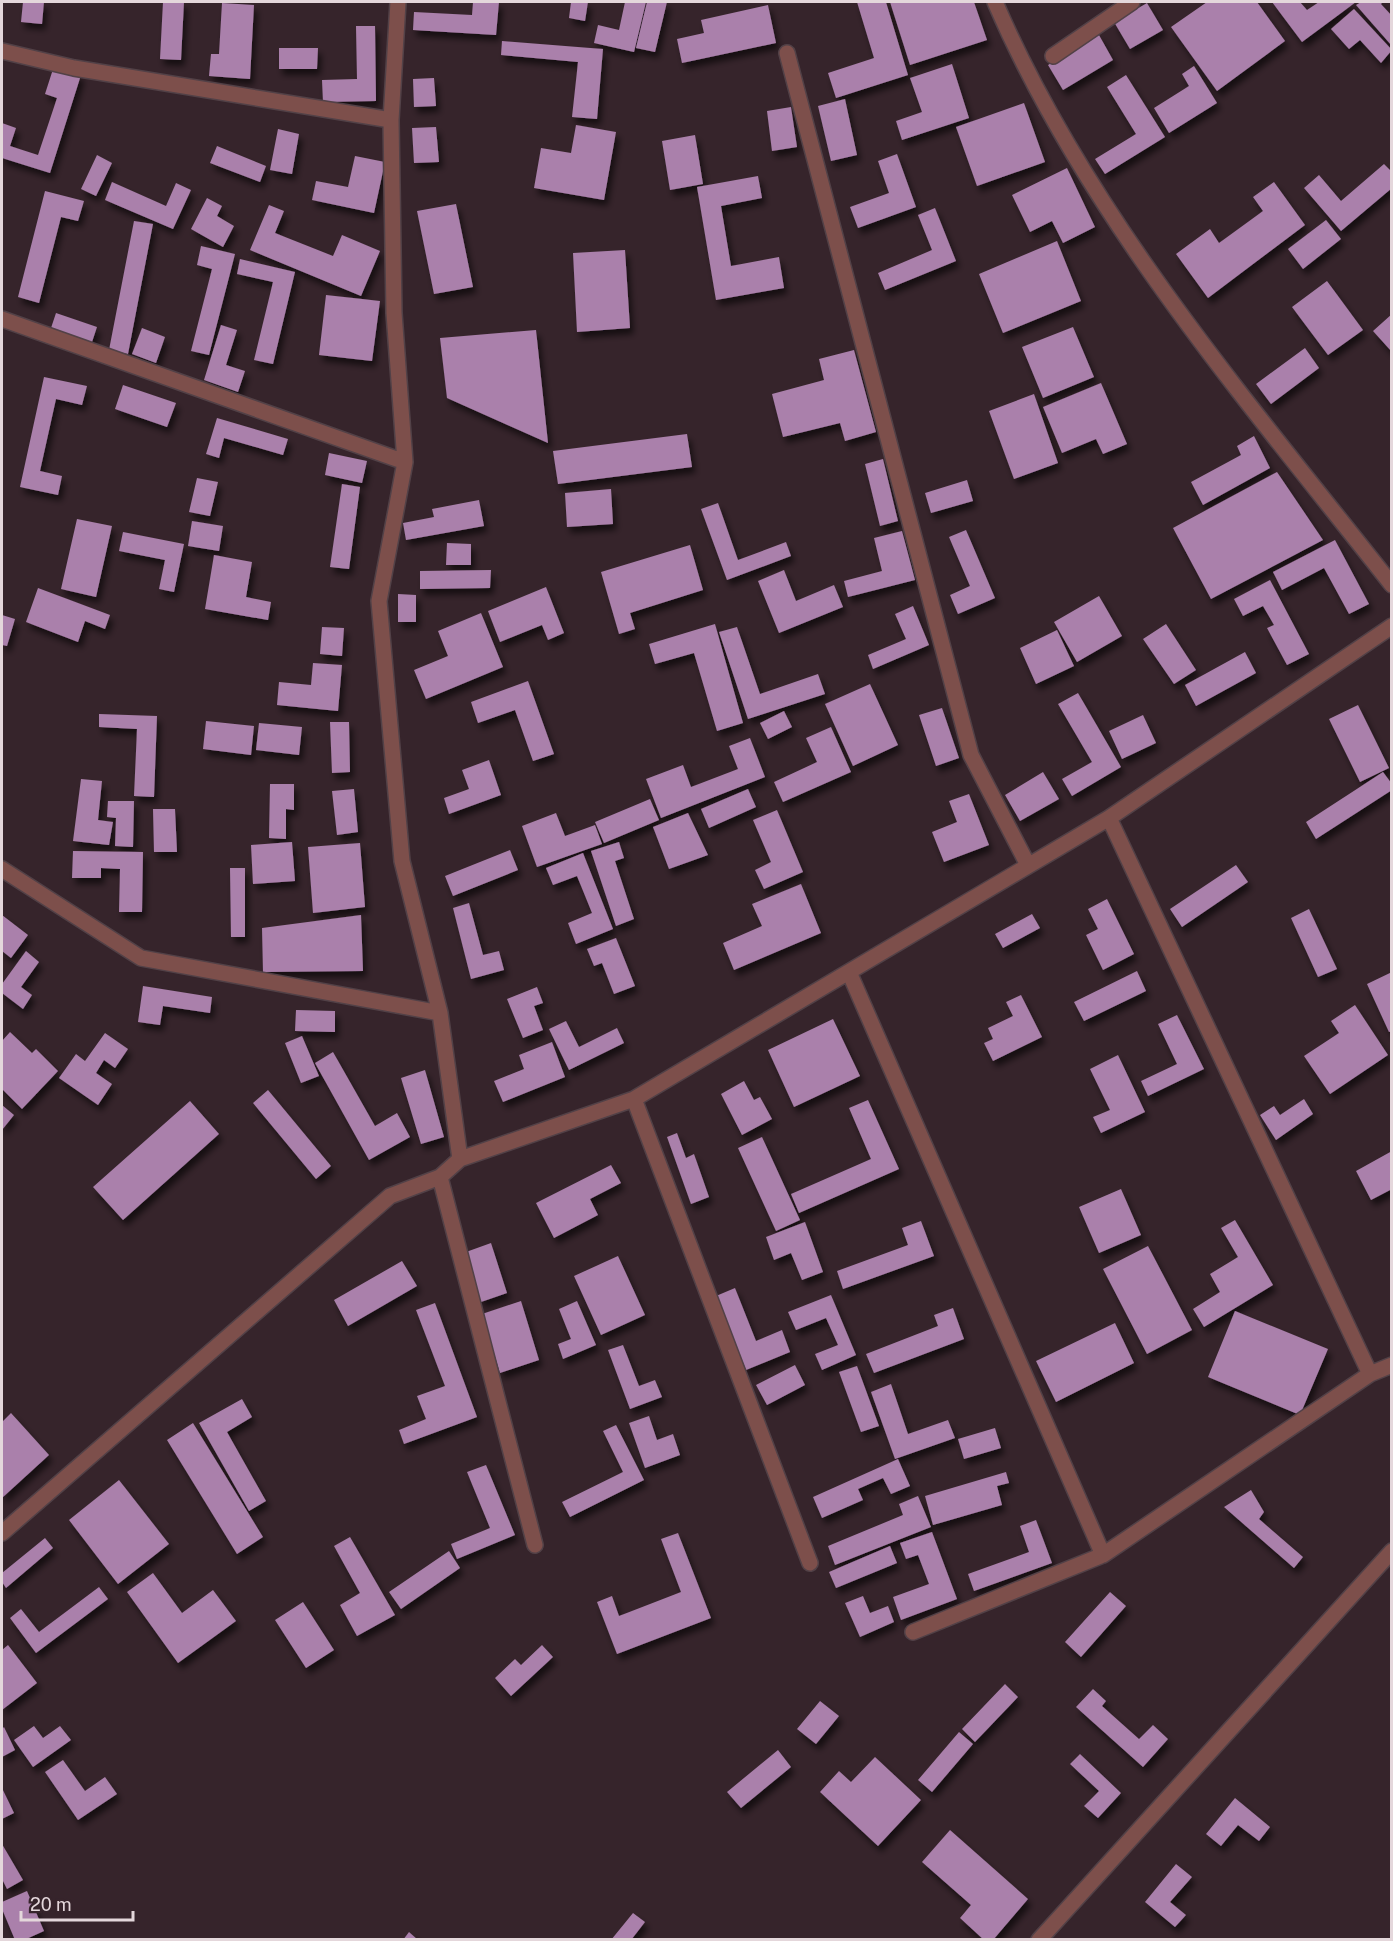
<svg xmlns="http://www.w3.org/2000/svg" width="1393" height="1941" font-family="'Public Sans',sans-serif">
<defs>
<filter id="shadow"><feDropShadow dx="3.5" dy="6" stdDeviation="3" flood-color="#0009"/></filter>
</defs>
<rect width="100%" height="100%" fill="#36242b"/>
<!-- building -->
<path fill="#aa80ab" filter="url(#shadow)" d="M23,2H44L42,24L21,22Z
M163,2H184L181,60L160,59Z
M473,2H499L496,35L413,30L414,12L472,15Z
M571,2H588L585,21L569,18Z
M625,2H646L634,52L594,43L598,25L619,30Z
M647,2H667L655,52L636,48Z
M857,2H886L908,75L836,98L828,73L874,58Z
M890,2H974L987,40L910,65Z
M1207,2H1257L1285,41L1217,91L1171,27Z
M1272,2H1300L1307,10L1319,2H1356L1302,42Z
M1361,2H1383L1381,4L1392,16V46L1356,5Z
M222,3L254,5L250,79L209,76L211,54H219Z
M1147,3L1163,30L1130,49L1114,22Z
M768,5L776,43L682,63L677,39L704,33L701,20Z
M1354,9L1392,50L1381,63L1360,40L1349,49L1331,29Z
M356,26H375L376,101L323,102L322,80L357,79Z
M1099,35L1113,60L1063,90L1048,65Z
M502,41L603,49L597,119L572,117L578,62L501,55Z
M279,48H318L317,69H279Z
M952,64L969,118L902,140L896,121L922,112L910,78Z
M54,66L81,75L50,173L2,158V123L16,128L10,146L38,155L57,98L45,94Z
M1194,66L1217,103L1169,133L1154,108L1189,86L1182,74Z
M1126,75L1165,137L1105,174L1095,159L1136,134L1107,87Z
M434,78L436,106L414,107L413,79Z
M845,99L857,155L831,161L818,106Z
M1024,103L1045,162L977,186L956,127Z
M791,107L797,147L772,151L767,111Z
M576,125L616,132L604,200L534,188L541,148L571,153Z
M436,127L439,162L414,163L412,128Z
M278,129L299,134L292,174L270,170Z
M695,135L703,184L670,190L662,141Z
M217,146L266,166L260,182L210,163Z
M897,154L916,207L858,228L850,207L889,193L878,161Z
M97,155L112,163L96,196L81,189Z
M355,156L385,162L374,213L312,200L316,181L348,187Z
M1384,164L1392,172V188L1341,231L1304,188L1319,175L1341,201Z
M1067,168L1095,227L1063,243L1052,221L1030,232L1012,195Z
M758,176L762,198L721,206L731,266L779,257L784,288L716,300L697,187Z
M112,182L166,206L176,183L191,190L173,229L105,200Z
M1274,182L1305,225L1208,298L1176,254L1210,229L1219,243L1263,211L1253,197Z
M45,191L84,201L78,221L61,217L39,303L18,297Z
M207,198L222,206L217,216L234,226L223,247L191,229Z
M456,204L473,287L434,294L417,211Z
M269,205L284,211L275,233L333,256L342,235L380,251L361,296L250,250Z
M935,208L956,261L885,290L878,273L932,250L918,215Z
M1326,220L1341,239L1303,269L1288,249Z
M134,221L153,224L128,354L109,350Z
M1057,241L1081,301L1003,333L979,274Z
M201,246L235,254L209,355L191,351L212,269L197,265Z
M625,250L630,328L577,332L573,253Z
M240,259L295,272L273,364L254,360L273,282L237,274Z
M1327,281L1363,330L1328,355L1292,307Z
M326,295L380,301L372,361L319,355Z
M56,313L97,327L91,345L50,331Z
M1392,314V352L1373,331Z
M221,325L237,330L226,365L245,371L238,392L204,380Z
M1073,327L1094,377L1043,398L1022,347Z
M142,328L165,337L156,363L132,354Z
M536,330L548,443L447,398L440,338Z
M1305,348L1319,368L1271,404L1256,384Z
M854,350L876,432L845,441L840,423L783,437L772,394L824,380L819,359Z
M44,377L87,386L82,405L56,399L40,471L62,476L58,495L20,487Z
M1101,383L1127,444L1103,454L1096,439L1062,453L1043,407Z
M123,385L176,403L167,427L115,409Z
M1034,394L1058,463L1014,479L989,411Z
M217,418L288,439L283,455L224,438L219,458L206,454Z
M687,434L692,467L558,484L553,451Z
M1254,436L1270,468L1203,505L1191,482L1241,455L1237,446Z
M329,453L367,461L362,483L325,475Z
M883,459L898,521L880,526L865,464Z
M1277,472L1323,540L1211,599L1173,528Z
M197,478L218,482L210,516L189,512Z
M967,480L973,501L931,513L925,493Z
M342,484L360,487L349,569L330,567Z
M611,489L613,524L567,527L565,493Z
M479,500L484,526L406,540L403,523L434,517L432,509Z
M718,503L738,560L786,542L791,556L727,580L701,509Z
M77,519L112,526L96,597L61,589Z
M192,521L223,526L219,551L188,546Z
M966,530L995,598L958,614L950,595L970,586L949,537Z
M902,531L915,580L848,597L844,581L882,571L874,538Z
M123,532L184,544L174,592L159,589L165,560L119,551Z
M1335,540L1369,604L1349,614L1324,568L1282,590L1273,572Z
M447,543L471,544V565H446Z
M690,545L703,590L630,613L635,629L619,634L601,572Z
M214,555L252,562L246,597L271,602L268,620L205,609Z
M491,570L490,588L420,589V571Z
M784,570L796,601L834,585L843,607L779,633L758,581Z
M1270,580L1309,654L1287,665L1267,628L1274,625L1263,606L1243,616L1234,599Z
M546,587L564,633L548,640L542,625L500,642L488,611Z
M38,588L110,615L105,629L85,621L78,642L26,622Z
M398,594L416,595V622H398Z
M1099,596L1122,636L1077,662L1054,622Z
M913,606L929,645L873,669L868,655L906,639L895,614Z
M481,613L503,667L426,699L414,670L448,656L438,631Z
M2,615L15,619L7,646L2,645Z
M715,624L743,723L717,731L694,653L655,664L649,644Z
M1166,624L1196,670L1174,684L1143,639Z
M322,627L344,628L342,656L320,654Z
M737,627L760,694L818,674L825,694L748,719L719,632Z
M1057,630L1074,666L1036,684L1020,648Z
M1245,652L1256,673L1196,706L1185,685Z
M313,663L342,665L338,711L277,705L279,682L311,685Z
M528,681L554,754L533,761L515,710L478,723L471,702Z
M870,684L898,745L853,766L825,704Z
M1078,693L1121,767L1072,796L1062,779L1092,762L1058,704Z
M1358,705L1389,768L1360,782L1329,719Z
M942,708L959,758L936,766L919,715Z
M784,711L792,727L768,739L760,723Z
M99,714L157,716L154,797L134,796L137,729L99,727Z
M1143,715L1156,743L1122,759L1109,731Z
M206,721L254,726L251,755L203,749Z
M330,722H349L350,772L332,773Z
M259,723L302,727L299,755L256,750Z
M831,727L851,772L783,802L774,782L817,762L806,738Z
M750,738L765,777L661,818L646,779L683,765L691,787L738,769L729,746Z
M489,760L501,795L449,814L444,798L469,789L462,770Z
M1043,772L1059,799L1020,821L1005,795Z
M1383,772L1392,784V790L1316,839L1306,822Z
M81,779L102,781L98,820L113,822L109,845L73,841Z
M270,784H294V810L286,809V839L269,838Z
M354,789L358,832L337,835L332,791Z
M748,789L756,807L709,828L701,809Z
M969,794L989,845L944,862L932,832L957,822L949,801Z
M650,799L659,820L604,843L595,822Z
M108,801H134L133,847L115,846L116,818L107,817Z
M153,809H175L177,852H154Z
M777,810L803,872L764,889L755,870L771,862L753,820Z
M556,813L565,836L595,825L602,844L537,867L522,826Z
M688,813L708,855L669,869L653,827Z
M292,842L295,881L253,884L251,845Z
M619,842L624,858L615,861L634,919L616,926L591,851Z
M360,843L365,907L313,913L308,847Z
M510,850L518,870L453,896L445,876Z
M73,851L143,852L142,912H119L120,869L101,868V878H72Z
M583,853L613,929L576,944L568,923L592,913L577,876L553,885L546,868Z
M1236,865L1248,882L1182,927L1170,909Z
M230,868H245V937H231Z
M801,884L821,933L734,970L723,943L762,926L752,904Z
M1107,899L1134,954L1103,970L1086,935L1098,929L1088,909Z
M469,903L483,955L499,951L504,970L471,979L453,908Z
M1309,909L1337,969L1318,977L1291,918Z
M1032,914L1040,928L1003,948L995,934Z
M2,915L28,935L11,958L2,951Z
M361,915L363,971L263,972L262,928Z
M616,938L635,986L614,994L602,963L594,966L587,949Z
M26,951L39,962L21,987L32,995L23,1009L2,993V984Z
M1137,971L1146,991L1084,1021L1074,1002Z
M1392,972V1031L1389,1032L1367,984Z
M143,986L212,997L210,1013L163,1006L160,1025L138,1022Z
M537,987L543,1003L534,1006L543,1030L523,1038L507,999Z
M1021,995L1042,1037L993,1061L984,1043L993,1039L988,1028L1013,1016L1006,1002Z
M1355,1005L1388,1055L1330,1094L1304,1056L1339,1033L1331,1021Z
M296,1010L335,1011V1032L295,1031Z
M1177,1015L1204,1069L1148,1096L1141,1081L1177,1064L1158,1024Z
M833,1019L860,1076L794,1107L768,1050Z
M566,1021L579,1047L617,1028L624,1043L569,1070L549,1029Z
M10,1032L32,1053L36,1049L58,1071L22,1109L2,1089V1041Z
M105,1033L128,1049L115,1068L104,1060L96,1073L112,1084L98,1105L59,1078L76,1054L85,1061Z
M302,1036L319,1076L301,1083L285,1043Z
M552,1042L565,1077L503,1102L494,1081L524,1069L519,1055Z
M333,1052L375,1126L397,1113L410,1137L369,1160L315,1063Z
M1118,1055L1145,1112L1101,1133L1093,1117L1110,1110L1090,1069Z
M425,1070L444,1137L421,1144L401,1078Z
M744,1081L754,1100L760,1097L772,1119L742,1135L721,1094Z
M268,1090L331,1166L316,1179L253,1103Z
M1304,1099L1313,1114L1276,1140L1260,1115L1274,1106L1280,1115Z
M868,1100L899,1169L799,1213L791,1194L871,1159L849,1108Z
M190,1101L219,1134L123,1220L93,1187Z
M2,1105L14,1115L2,1130Z
M677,1133L686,1158L694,1154L709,1197L691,1204L667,1137Z
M762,1137L800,1220L776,1231L738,1148Z
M1392,1151V1189L1371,1200L1356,1171Z
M611,1165L621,1183L590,1199L598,1215L554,1238L536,1203Z
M1121,1189L1141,1235L1099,1253L1079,1207Z
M1235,1220L1273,1285L1204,1327L1193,1309L1220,1292L1210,1274L1238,1257L1221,1228Z
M921,1221L934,1256L843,1289L837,1271L908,1245L902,1228Z
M805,1222L823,1272L802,1280L791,1253L774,1260L766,1237Z
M491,1243L507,1293L481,1302L466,1252Z
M1148,1246L1192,1330L1147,1354L1103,1269Z
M618,1256L645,1315L601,1335L574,1276Z
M402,1261L417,1286L348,1326L334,1300Z
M735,1288L756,1341L782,1330L790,1352L746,1370L716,1296Z
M831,1295L856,1355L822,1370L815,1354L838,1345L826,1318L796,1330L788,1312Z
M521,1301L539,1360L500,1373L482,1314Z
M577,1301L596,1345L563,1359L558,1344L571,1339L559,1309Z
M435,1303L477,1417L404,1444L399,1430L426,1419L417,1396L445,1386L416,1310Z
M953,1308L964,1339L874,1373L866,1354L938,1326L934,1315Z
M1235,1311L1328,1349L1300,1415L1208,1377Z
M1115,1323L1134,1363L1056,1402L1036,1361Z
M623,1345L639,1386L655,1380L662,1397L630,1409L608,1350Z
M795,1365L805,1385L767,1405L756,1385Z
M857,1366L879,1426L861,1432L839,1372Z
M891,1384L908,1434L948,1420L955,1438L895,1459L871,1392Z
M242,1399L252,1417L227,1432L266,1501L249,1511L199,1423Z
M11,1413L49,1455L2,1498V1422Z
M649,1416L657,1440L673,1434L680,1455L645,1468L629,1423Z
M193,1423L263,1537L237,1554L167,1440Z
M616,1425L644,1480L570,1517L562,1502L623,1472L603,1431Z
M995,1428L1001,1448L964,1459L958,1439Z
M898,1459L910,1486L891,1494L883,1478L858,1489L863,1500L822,1518L813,1497Z
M486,1465L515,1535L457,1559L451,1544L490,1528L467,1472Z
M1006,1472L1009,1483L997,1486L1002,1505L933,1525L925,1496Z
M119,1480L169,1544L118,1584L69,1520Z
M1251,1490L1264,1512L1259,1519L1303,1557L1294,1568L1224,1507Z
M918,1496L931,1527L835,1565L828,1546L903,1515L899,1504Z
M1036,1520L1052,1563L974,1591L968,1574L1029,1552L1020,1526Z
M932,1532L957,1599L901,1620L893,1597L929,1584L918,1555L906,1559L900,1543Z
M678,1533L711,1618L617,1654L597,1602L612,1596L619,1616L681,1592L661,1539Z
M350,1537L395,1615L357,1636L340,1605L360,1593L334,1546Z
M45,1538L53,1548L6,1588L2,1582V1573Z
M890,1546L897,1563L836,1588L829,1572Z
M449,1551L460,1568L401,1609L389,1592Z
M153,1573L182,1613L213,1590L236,1621L178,1663L127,1592Z
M99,1587L108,1599L36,1653L10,1618L21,1609L39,1632Z
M1110,1592L1126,1606L1081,1657L1065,1642Z
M863,1596L870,1613L888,1606L894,1622L860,1637L845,1603Z
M303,1602L334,1650L306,1668L275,1620Z
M8,1645L37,1683L2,1710V1650Z
M542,1645L553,1657L511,1696L495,1678L515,1659L521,1665Z
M1005,1684L1018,1697L975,1742L962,1729Z
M1093,1689L1106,1701L1102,1706L1139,1739L1153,1725L1168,1739L1143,1767L1076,1707Z
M820,1701L839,1716L816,1744L797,1729Z
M34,1726L43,1738L60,1726L71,1740L33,1767L14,1740Z
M4,1727L15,1750L2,1757V1729Z
M959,1732L973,1744L932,1792L918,1780Z
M778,1750L791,1767L741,1808L727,1792Z
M1080,1754L1121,1793L1098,1818L1084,1806L1099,1791L1070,1764Z
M875,1757L921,1800L878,1846L820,1792L839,1771L851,1782Z
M63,1760L85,1791L105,1777L117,1794L78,1820L45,1772Z
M2,1788L14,1813L2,1819Z
M1235,1798L1270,1827L1259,1841L1238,1825L1221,1846L1206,1834Z
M950,1830L1028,1899L993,1940H984L960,1918L971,1905L922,1862Z
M2,1844L23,1880L7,1889L2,1879Z
M1176,1864L1192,1877L1170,1902L1186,1915L1175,1927L1145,1902Z
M27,1891L44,1931L24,1940H15L2,1909V1902Z
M633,1913L645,1922L631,1940H611Z
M409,1932L418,1940H403Z"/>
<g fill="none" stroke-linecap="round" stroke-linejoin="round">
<defs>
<path id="street" d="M398,2L391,120L394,313L405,462L379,601L402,861L440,1013L460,1159
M995,2C1087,216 1248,402 1392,585
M2,51L74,68L391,120
M787,53L971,755L1028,865
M1053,56L1132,2
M2,319L405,462
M1109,818L1370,1374
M2,869L141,958L440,1013
M849,972L1103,1555L913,1632
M634,1099L810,1563
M440,1177L535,1545
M2,1533L390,1196L440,1177L460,1159L634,1099L1109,818L1392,626
M1103,1555L1370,1374L1392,1365
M1039,1940L1392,1551"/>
</defs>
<!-- street casing -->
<use href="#street" stroke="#524147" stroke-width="18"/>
<!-- street -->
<use href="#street" stroke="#7d4f4b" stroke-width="15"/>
</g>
<!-- border -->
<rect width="1393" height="1941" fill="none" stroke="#e4d7db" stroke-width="6"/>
<!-- scale -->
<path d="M21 1911v9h112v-9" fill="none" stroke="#e4d7db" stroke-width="3"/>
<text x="30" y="1911" font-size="18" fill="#e4d7db" stroke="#36242b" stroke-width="4.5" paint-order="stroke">20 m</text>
</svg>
